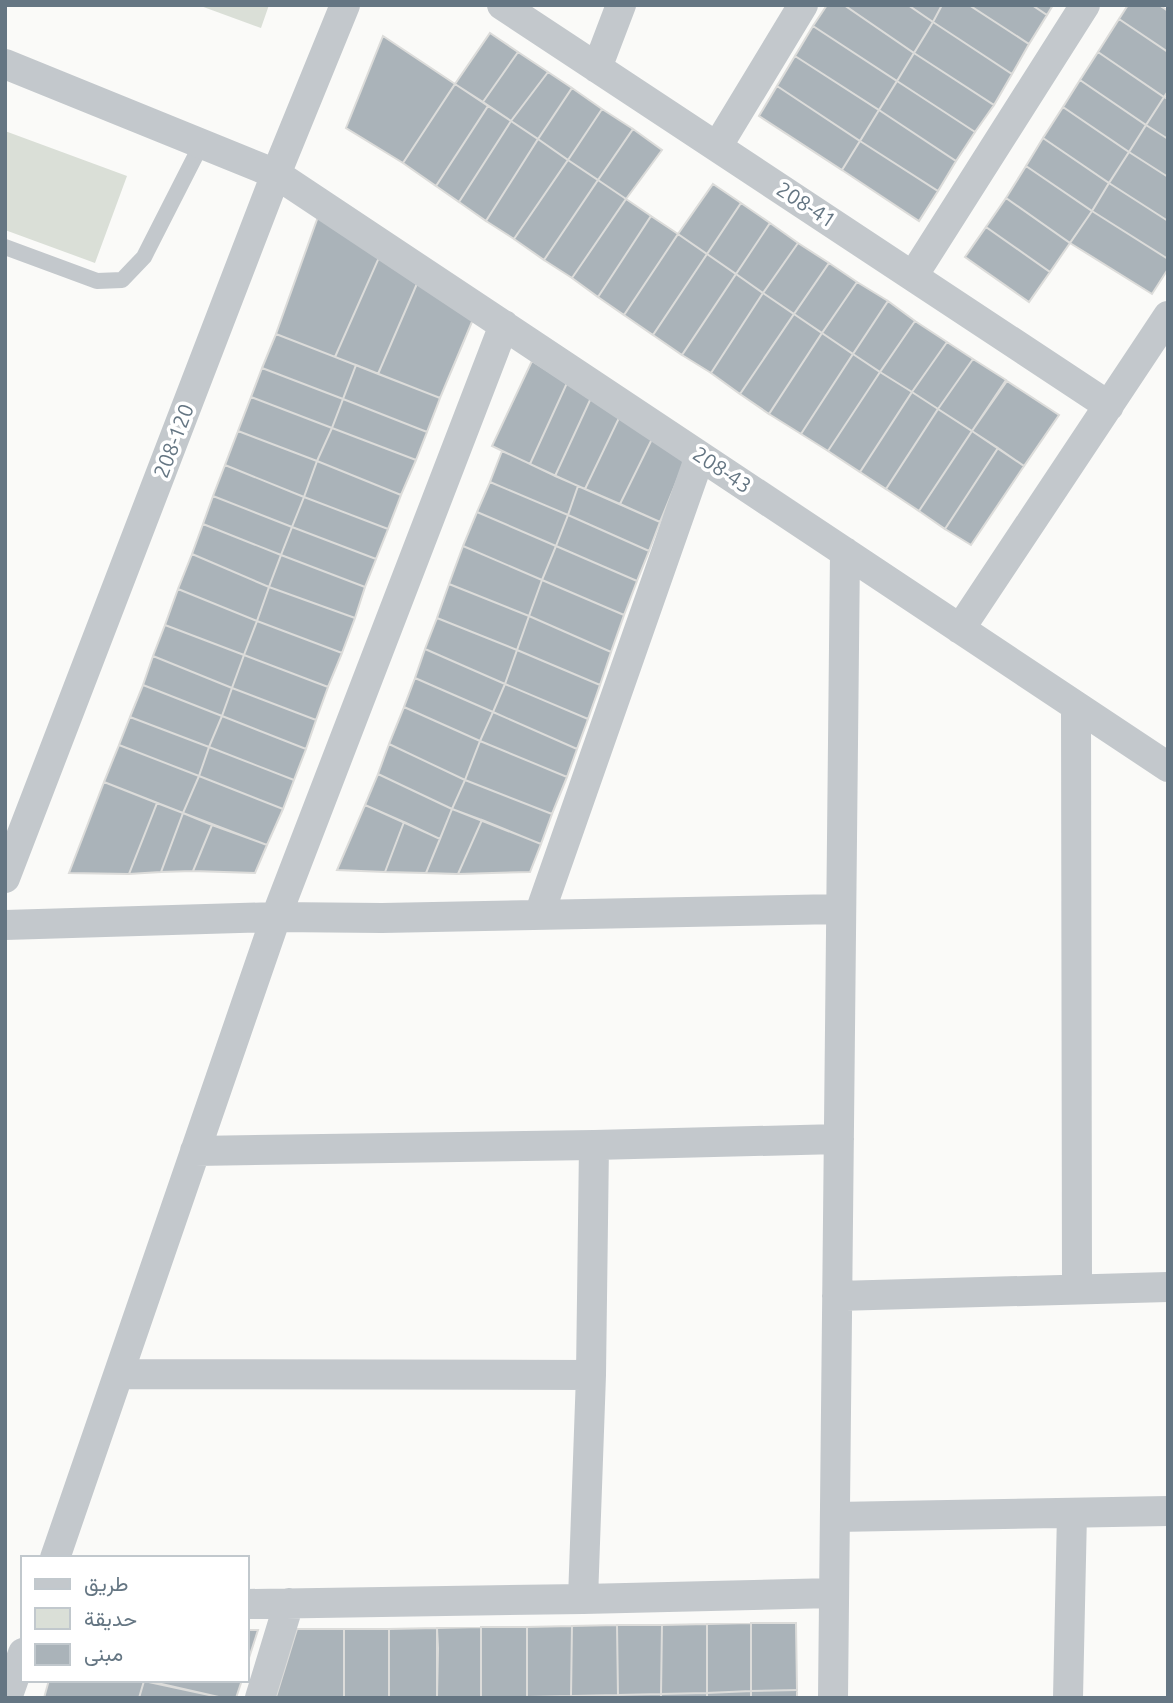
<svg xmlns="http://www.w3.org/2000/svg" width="1173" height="1703" font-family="Ubuntu,Vazirmatn,sans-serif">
<rect width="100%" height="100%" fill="#fafaf8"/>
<!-- green -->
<path fill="#dadfd7" d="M198,5H269L261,28Z
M5,131L127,176L95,263L5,230Z"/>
<!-- building -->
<path fill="#aab3b9" stroke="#dcdcda" stroke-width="2" d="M827,5H844L914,53L897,81L813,26Z
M844,5H908L933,22L914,53Z
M908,5H942L933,22Z
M942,5H969L1029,44L1012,74L933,22Z
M969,5H1032L1047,15L1029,44Z
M1032,5H1053L1047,15Z
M1128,5H1159L1168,11V52L1119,19Z
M1119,19L1168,52V91L1164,97L1098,52Z
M933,22L1012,74L994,105L914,53Z
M813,26L897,81L879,110L795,56Z
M490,33L518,52L483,102L455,84Z
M383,36L455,84L403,163L346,128Z
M518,52L548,72L511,121L483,102Z
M1098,52L1164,97L1146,125L1080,80Z
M914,53L994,105L975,132L897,81Z
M795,56L879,110L860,141L777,86Z
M548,72L572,88L538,139L511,121Z
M1080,80L1146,125L1129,152L1063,107Z
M897,81L975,132L956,161L879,110Z
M455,84L488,106L436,186L403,163Z
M777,86L860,141L842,170L759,116Z
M572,88L602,109L568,160L538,139Z
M1164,97L1168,99V139L1146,125Z
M488,106L511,121L459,202L436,186Z
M1063,107L1129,152L1109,183L1043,138Z
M602,109L633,129L598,180L568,160Z
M879,110L956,161L938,191L860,141Z
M511,121L538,139L486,221L459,202Z
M1146,125L1168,139V177L1129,152Z
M633,129L662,150L626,199L598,180Z
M1043,138L1109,183L1092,211L1026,166Z
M538,139L568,160L514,239L486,221Z
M860,141L938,191L919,221L842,170Z
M1129,152L1168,177V221L1109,183Z
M568,160L598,180L544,260L514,239Z
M1026,166L1092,211L1070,243L1006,198Z
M598,180L626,199L572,278L544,260Z
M1109,183L1168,221V259L1092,211Z
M713,184L741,203L707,254L678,234Z
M1006,198L1070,243L1050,272L986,227Z
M626,199L651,216L598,297L572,278Z
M741,203L770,223L736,274L707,254Z
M1092,211L1168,259V269L1152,294L1070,243Z
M319,214L381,253L335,357L276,334Z
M651,216L678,234L624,315L598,297Z
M770,223L798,243L763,293L736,274Z
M986,227L1050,272L1029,302L965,257Z
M678,234L707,254L653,335L624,315Z
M798,243L829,263L794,314L763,293Z
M381,253L419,279L378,374L335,357Z
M707,254L736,274L682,355L653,335Z
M829,263L857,282L822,333L794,314Z
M736,274L763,293L711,373L682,355Z
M419,279L474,317L440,398L378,374Z
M857,282L888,301L853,354L822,333Z
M763,293L794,314L740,394L711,373Z
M888,301L915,321L880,372L853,354Z
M794,314L822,333L769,414L740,394Z
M915,321L947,342L912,392L880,372Z
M822,333L853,354L801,434L769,414Z
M276,334L356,365L343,399L262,368Z
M947,342L973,359L938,409L912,392Z
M853,354L880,372L828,451L801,434Z
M973,359L1006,380L972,431L938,409Z
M532,361L567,383L530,464L492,446Z
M356,365L440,398L427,432L343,399Z
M262,368L343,399L332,428L251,397Z
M880,372L912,392L860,472L828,451Z
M1007,381L1059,415L1024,466L972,431Z
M567,383L591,398L555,476L530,464Z
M912,392L938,409L886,489L860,472Z
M251,397L332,428L317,461L238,431Z
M591,398L619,418L585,489L555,476Z
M343,399L427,432L416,460L332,428Z
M938,409L972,431L919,511L886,489Z
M619,418L652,439L620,504L585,489Z
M332,428L416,460L401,495L317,461Z
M238,431L317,461L304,497L225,465Z
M972,431L998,448L945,529L919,511Z
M652,439L685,461L660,522L620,504Z
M998,448L1024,466L971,545L945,529Z
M502,451L578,486L568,515L490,482Z
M317,461L401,495L388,529L304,497Z
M225,465L304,497L292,527L213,496Z
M490,482L568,515L556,546L477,512Z
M578,486L660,522L649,551L568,515Z
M213,496L292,527L281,555L203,524Z
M304,497L388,529L376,559L292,527Z
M477,512L556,546L542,580L463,546Z
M568,515L649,551L637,581L556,546Z
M203,524L281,555L269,587L192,554Z
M292,527L376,559L365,587L281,555Z
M463,546L542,580L529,616L449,584Z
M556,546L637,581L624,615L542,580Z
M192,554L269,587L257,621L178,589Z
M281,555L365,587L355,618L269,587Z
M542,580L624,615L611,652L529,616Z
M449,584L529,616L517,650L437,618Z
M269,587L355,618L342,653L257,621Z
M178,589L257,621L244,655L165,625Z
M529,616L611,652L600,685L517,650Z
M437,618L517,650L505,684L425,649Z
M257,621L342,653L328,687L244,655Z
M165,625L244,655L232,688L153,656Z
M425,649L505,684L493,712L415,678Z
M517,650L600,685L588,719L505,684Z
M244,655L328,687L316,720L232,688Z
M153,656L232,688L222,716L143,685Z
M415,678L493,712L480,741L404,707Z
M505,684L588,719L577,749L493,712Z
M143,685L222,716L209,747L130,717Z
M232,688L316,720L306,749L222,716Z
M404,707L480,741L465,780L389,744Z
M493,712L577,749L567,777L480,741Z
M222,716L306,749L294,780L209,747Z
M130,717L209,747L199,776L119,745Z
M480,741L567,777L552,814L465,780Z
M389,744L465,780L452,809L378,774Z
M119,745L199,776L183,813L104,782Z
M209,747L294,780L283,809L199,776Z
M378,774L452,809L440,839L365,805Z
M199,776L283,809L267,845L183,813Z
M465,780L552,814L541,844L452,809Z
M104,782L157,803L129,874L69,873Z
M157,803L183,813L161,872L129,874Z
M365,805L404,822L385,872L337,870Z
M452,809L482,820L458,874L426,873Z
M183,813L212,825L193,871L161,872Z
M482,820L541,844L530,872L458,874Z
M404,822L440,839L426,873L385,872Z
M212,825L267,845L255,873L193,871Z
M751,1623H796L797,1690L751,1691Z
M751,1623V1691L707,1693V1624Z
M707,1624V1693L661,1694L662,1625Z
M617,1625H662L661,1694L618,1695Z
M617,1625L618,1695L571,1696L572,1626Z
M572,1626L571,1696L527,1697V1627Z
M481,1627H527V1697L481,1698Z
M481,1627V1698H437V1628Z
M437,1628L438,1648L437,1698H389V1629Z
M297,1629H344V1698L276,1697Z
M344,1629H389V1698H344Z
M247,1630H258L247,1664Z
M49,1680H140L144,1681L139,1698H44Z
M144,1680H242L236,1698H223Z
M144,1681L223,1698H139Z
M797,1690V1698H751V1691Z
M751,1691V1698H707V1693Z
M707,1693V1698H661V1694Z
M661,1694V1698H618V1695Z
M618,1695V1698H571V1696Z"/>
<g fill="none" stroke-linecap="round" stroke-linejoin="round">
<!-- lane -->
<path stroke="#c3c8cc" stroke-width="16" d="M5,247L97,281L122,280L144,257L202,143"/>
<!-- street -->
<path stroke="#c3c8cc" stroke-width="30" d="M502,5L1109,406
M5,64L276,174L1168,767
M597,68L621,5
M717,147L803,5
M913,276L1085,5
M960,629L1168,316
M1076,706L1077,1289
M5,878L276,174L345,5
M539,915L700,456
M5,925L276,917L382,918L841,909
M195,1151L594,1145L839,1139
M837,1296L1168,1287
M119,1374L591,1375
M835,1517L1168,1511
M55,1558L276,917L504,325
M583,1599L591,1375L594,1145
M247,1604L583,1599L834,1593
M7,1698L23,1653
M260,1698L289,1603
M833,1698L845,552
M1068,1698L1072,1513"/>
</g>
<g text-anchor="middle" stroke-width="7" stroke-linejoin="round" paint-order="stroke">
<!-- street labels -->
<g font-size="21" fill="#657683" stroke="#fff">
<text transform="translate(806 205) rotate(33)" y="7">208-41</text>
<text transform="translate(174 441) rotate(-69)" y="7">208-120</text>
<text transform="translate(722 470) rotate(34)" y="7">208-43</text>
</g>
</g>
<!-- border -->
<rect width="1173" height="1703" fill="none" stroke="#657683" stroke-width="14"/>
<!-- legend -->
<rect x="21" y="1556" width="228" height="126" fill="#ffffff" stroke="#c1c8cd" stroke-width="2"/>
<rect x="35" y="1579" width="35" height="10" fill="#c3c8cc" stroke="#c1c8cd" stroke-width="2"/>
<text x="84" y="1591" font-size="21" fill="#657683">طريق</text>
<rect x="35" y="1608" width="35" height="21" fill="#dadfd7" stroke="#c1c8cd" stroke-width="2"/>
<text x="84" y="1626" font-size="21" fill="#657683">حديقة</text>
<rect x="35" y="1644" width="35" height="21" fill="#aab3b9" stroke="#c1c8cd" stroke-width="2"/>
<text x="84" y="1661" font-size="21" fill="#657683">مبنى</text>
</svg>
